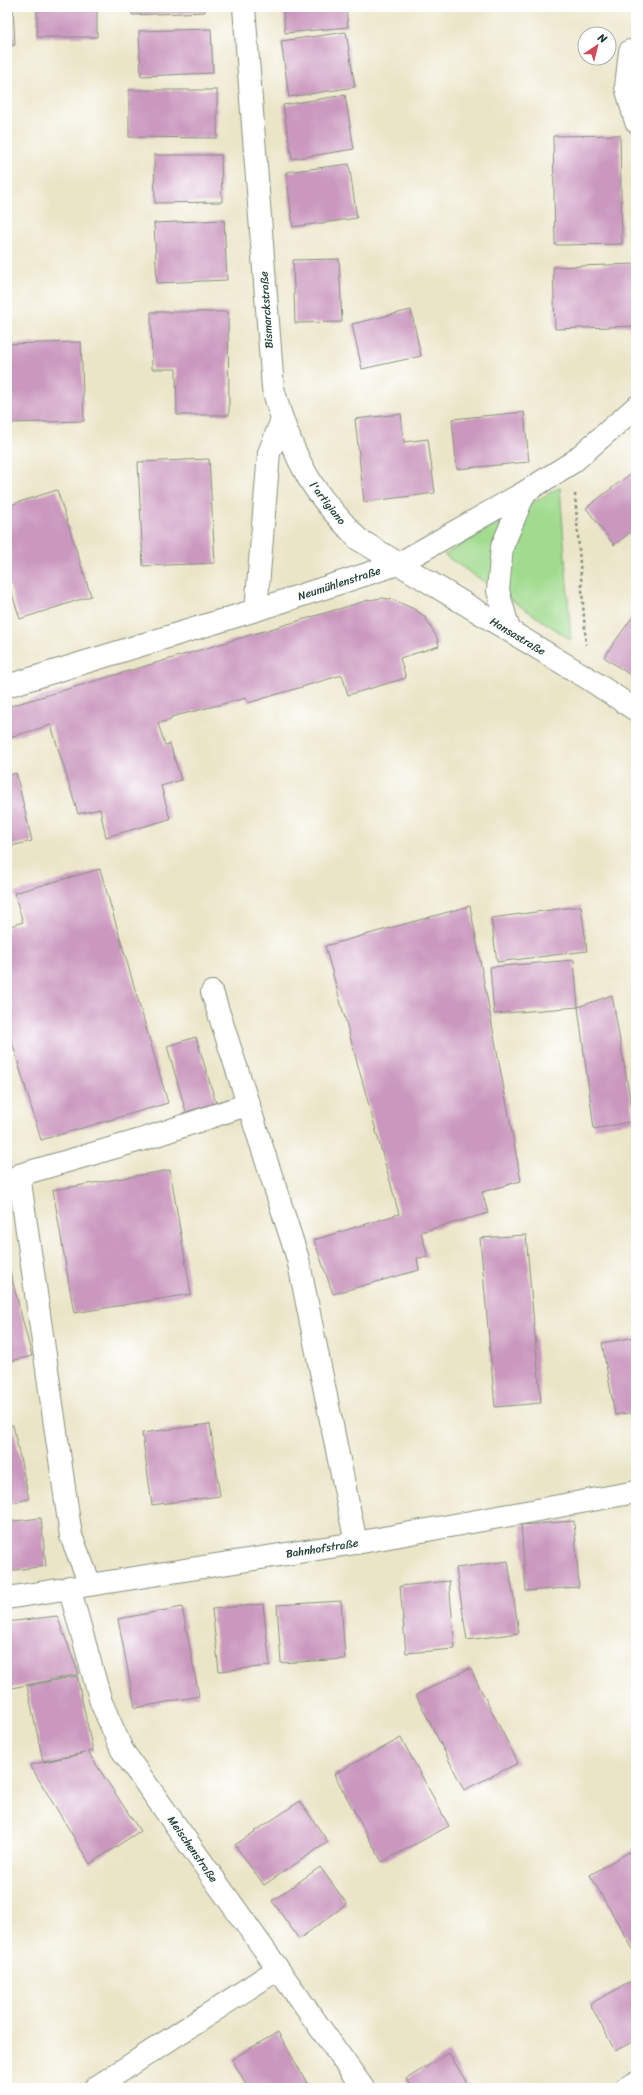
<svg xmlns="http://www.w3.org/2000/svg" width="643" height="2095" font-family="Sriracha,sans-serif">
<rect width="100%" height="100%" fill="#fff"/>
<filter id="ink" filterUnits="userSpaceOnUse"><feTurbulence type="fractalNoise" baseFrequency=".025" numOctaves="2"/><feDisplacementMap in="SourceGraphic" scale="8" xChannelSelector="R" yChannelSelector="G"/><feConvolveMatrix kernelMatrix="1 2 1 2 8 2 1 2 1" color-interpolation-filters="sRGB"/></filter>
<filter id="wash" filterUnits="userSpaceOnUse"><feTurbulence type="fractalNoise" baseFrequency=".012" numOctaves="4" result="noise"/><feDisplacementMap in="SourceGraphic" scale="16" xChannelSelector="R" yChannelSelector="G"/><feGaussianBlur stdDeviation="0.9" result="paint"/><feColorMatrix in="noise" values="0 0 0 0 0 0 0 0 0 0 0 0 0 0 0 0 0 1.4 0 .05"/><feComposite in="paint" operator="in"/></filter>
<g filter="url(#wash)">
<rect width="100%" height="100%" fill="#ebe5c8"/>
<!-- green -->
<path fill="#a0db8e" stroke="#608c61" d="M560,487L571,640L444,555Z"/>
<g id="blocks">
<!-- building -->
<path fill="#ca97be" d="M7,7H13L15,45L7,46Z
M37,7H97V37H37Z
M132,7H204L205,12L132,15Z
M283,7H346L348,27L285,33Z
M211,29L213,73L141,76L139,31Z
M346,32L355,87L289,97L281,41Z
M129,90H217V138L129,137Z
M345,95L354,149L292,159L283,105Z
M620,135L622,244L555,245L553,136Z
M154,155H221L222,202L155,203Z
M349,164L357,218L293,227L286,172Z
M224,220L227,280L157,283L154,223Z
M339,259L342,322L295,323L293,260Z
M636,264V326L555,329L553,267Z
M411,310L421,356L362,369L352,324Z
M151,312H228L229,415H177L176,369H152Z
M81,342L84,421L7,423V344Z
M524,412L529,462L457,469L452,419Z
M401,414L404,442L428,439L435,493L364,502L355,419Z
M209,459L215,563L143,566L138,462Z
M634,471L636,473V528L614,545L586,508Z
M57,490L91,596L20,619L7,578V506Z
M382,598L394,600L416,610L425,617L437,638L439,646L400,658L406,678L348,695L342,675L248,703L246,698L171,717V720L158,723L165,745L170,744L181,780L161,786L170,819L106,837L100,809L78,814L51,725L7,738V707L369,600Z
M636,612V679L604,657Z
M16,773L32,841L7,847V776Z
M100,869L168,1103L41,1140L7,1025V927L23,922L14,893Z
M470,906L521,1181L482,1192L488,1213L421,1232L428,1257L417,1258L419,1270L333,1294L314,1240L399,1214L325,946Z
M581,906L587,951L497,962L491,918Z
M574,960L578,1007L612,995L634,1121L594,1129L578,1007L494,1014L490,967Z
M196,1037L216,1103L186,1112L167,1046Z
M170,1170L191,1294L74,1313L53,1190Z
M526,1235L541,1403L495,1407L480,1238Z
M7,1260L32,1356L7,1362Z
M636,1337V1412L615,1415L602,1343Z
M210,1424L220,1496L152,1505L142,1433Z
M13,1425L29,1499L7,1504V1426Z
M41,1518L46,1566L7,1571V1522Z
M574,1521L579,1587L526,1591L521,1525Z
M508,1561L519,1633L467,1640L456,1568Z
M449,1581L455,1649L406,1653L400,1586Z
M341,1601L345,1659L281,1663L277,1605Z
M263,1604L270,1666L219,1671L212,1609Z
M182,1607L199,1696L135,1708L118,1619Z
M57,1616L79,1674L7,1689V1622Z
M470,1668L518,1763L464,1790L416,1695Z
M77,1676L93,1751L88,1752L140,1831L90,1864L30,1765L85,1753L43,1761L27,1686Z
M401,1738L449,1826L382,1862L334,1774Z
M300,1801L328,1842L264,1885L235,1845Z
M636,1848V1950L634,1951L590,1875Z
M320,1867L347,1904L299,1939L272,1901Z
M636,1979V2040L615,2051L590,2004Z
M278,2032L310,2088H248L232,2059Z
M449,2053L470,2088H411L406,2079Z"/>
</g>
</g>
<g filter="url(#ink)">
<use href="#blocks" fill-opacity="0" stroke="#85917e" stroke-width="1"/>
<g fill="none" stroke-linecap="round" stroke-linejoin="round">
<defs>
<path id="minor" d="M244,7L273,388C281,419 292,449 308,477C321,500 341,520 358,539L589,679L636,710
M630,51L626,87L636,122
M256,610L269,453L281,422
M509,630L498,591L502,547L525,492
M7,686L256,610L398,564L525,492L573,462L636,407
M212,992L298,1259L356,1543
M90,1584L71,1536L19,1175L144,1139L249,1104
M69,1587L101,1702L122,1750L363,2088
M7,1598L356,1543L636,1492
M95,2088L278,1969
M626,2088L636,2082"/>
</defs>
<!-- minor casing -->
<use href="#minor" stroke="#85917e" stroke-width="24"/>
<!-- path -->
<path stroke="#85917e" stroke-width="2.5" stroke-dasharray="3 3" stroke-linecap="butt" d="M575,494L586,645"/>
<!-- minor -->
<use href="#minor" stroke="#fff" stroke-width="22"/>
</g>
</g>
<g text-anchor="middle" stroke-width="3.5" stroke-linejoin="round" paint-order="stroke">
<!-- street labels -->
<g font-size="11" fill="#1f3d34" stroke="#fff">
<text transform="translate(266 310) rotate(-94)" y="4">Bismarckstraße</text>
<text transform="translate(328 503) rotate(52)" y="4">l'artigiano</text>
<text transform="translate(339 583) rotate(-18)" y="4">Neumühlenstraße</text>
<text transform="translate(518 636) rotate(31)" y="4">Hansastraße</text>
<text transform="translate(322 1548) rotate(-9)" y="4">Bahnhofstraße</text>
<text transform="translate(193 1849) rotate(55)" y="4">Meischenstraße</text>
</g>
</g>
<!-- margin -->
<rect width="643" height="2095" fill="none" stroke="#fff" stroke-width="24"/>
<!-- north arrow -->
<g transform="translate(597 46) rotate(35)"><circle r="19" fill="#ffffff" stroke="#a5b1ae"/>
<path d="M0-3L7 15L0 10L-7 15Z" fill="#d1495b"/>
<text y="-6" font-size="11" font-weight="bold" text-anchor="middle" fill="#1f3d34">N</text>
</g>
</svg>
